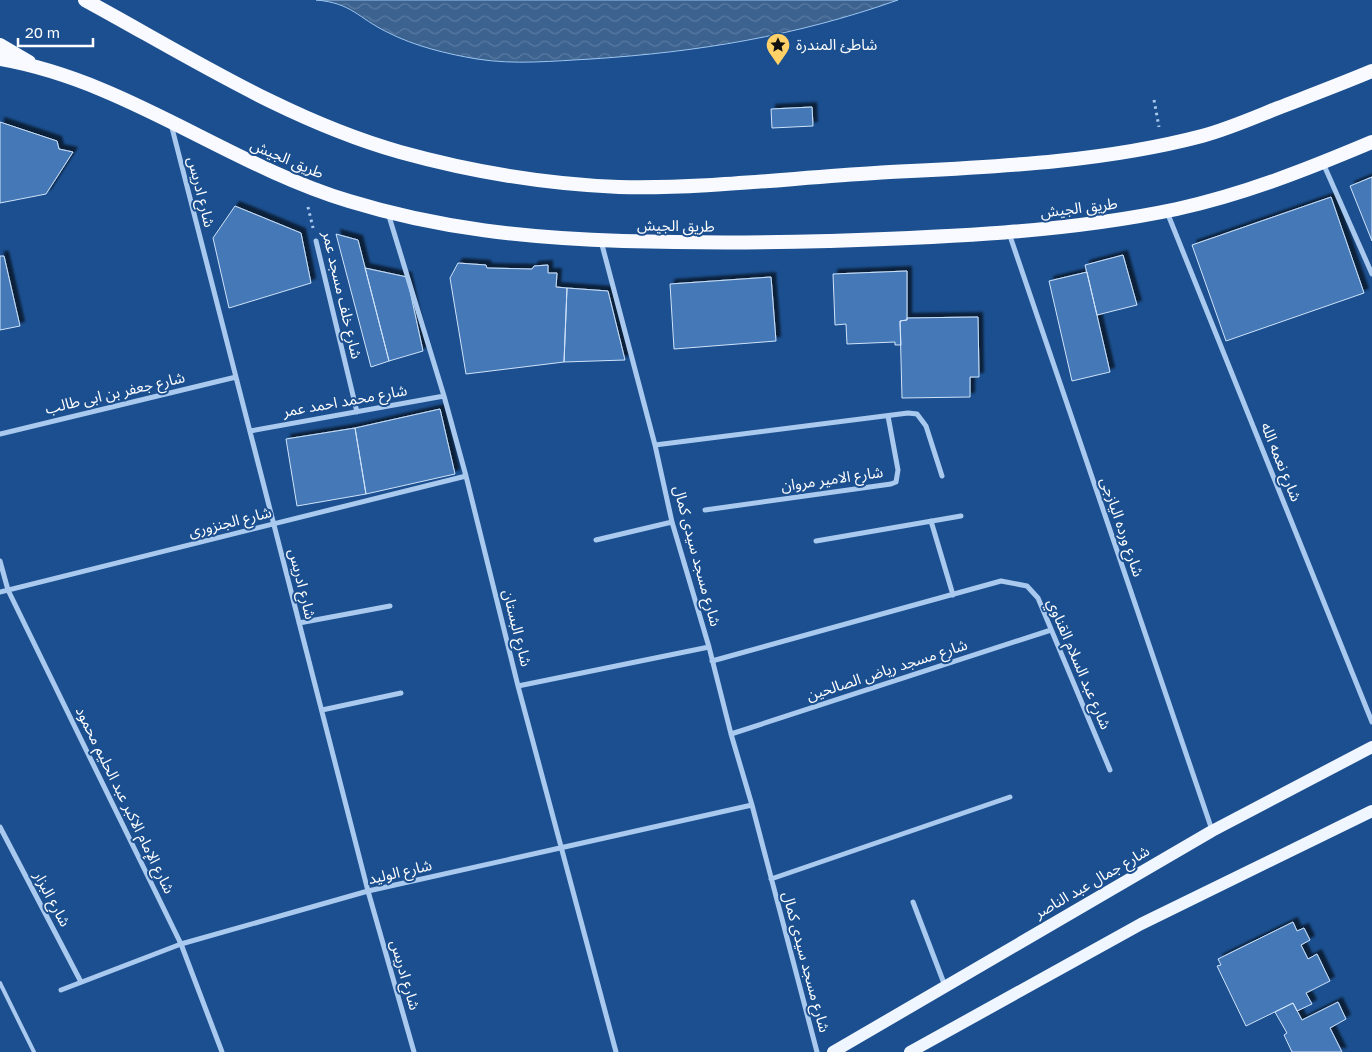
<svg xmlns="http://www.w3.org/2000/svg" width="1372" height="1052" font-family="'Golos Text','Noto Sans Arabic',sans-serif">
<defs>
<pattern id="water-waves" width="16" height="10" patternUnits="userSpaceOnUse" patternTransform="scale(1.25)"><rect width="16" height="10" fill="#3c6290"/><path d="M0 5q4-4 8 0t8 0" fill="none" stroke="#597aa1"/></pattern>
<filter id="shadow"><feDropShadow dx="4.5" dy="-4.5" stdDeviation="1" flood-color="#0009"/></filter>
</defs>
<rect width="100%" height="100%" fill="#1b4f8f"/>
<!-- water -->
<path fill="url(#water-waves)" stroke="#9cc4f0" d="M316,0H898C796,36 698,52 591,59C553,61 515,65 477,59C447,54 414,46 387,32C358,18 352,3 316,0Z"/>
<!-- building -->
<path fill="#4478b7" stroke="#cfe3fa" filter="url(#shadow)" d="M812,107L813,126L772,128L771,109Z
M0,122L57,141L59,149L73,152L46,194L0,203Z
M1372,177V241L1350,186Z
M1331,197L1364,293L1226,341L1192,245Z
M235,206L301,233L311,283L229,308L213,238Z
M336,234L358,240L389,361L371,367Z
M1123,255L1137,305L1097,315L1085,265Z
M0,256H4L20,326L0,330Z
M458,263L486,265L487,268L532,269L534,266L548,265V273H557L556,287L567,288L564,362L466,374L450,278Z
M365,268L407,277L423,351L389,361Z
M907,271V320L900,321L901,345H895V342L847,344L846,324L835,325L833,274Z
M1087,272L1110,372L1072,381L1049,281Z
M771,277L776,341L674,349L670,284Z
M567,288L608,291L625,360L564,362Z
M978,317L979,377H970V397L902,398L900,321L907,320V318Z
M440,409L455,474L366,494L355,428Z
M355,428L366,494L297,506L286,439Z
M1293,922L1297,931L1304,928L1310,940L1301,945L1308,959L1317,954L1330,981L1306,993L1312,1004L1297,1011L1293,1003L1246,1026L1217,966L1221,965L1218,959Z
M1338,1002L1346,1019L1330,1028L1342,1052H1292L1284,1035L1287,1033L1275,1012L1293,1003L1302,1020Z"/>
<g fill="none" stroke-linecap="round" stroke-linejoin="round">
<!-- path -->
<path stroke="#a9c9ee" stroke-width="3" stroke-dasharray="2.5 4" stroke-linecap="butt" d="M1154,100L1159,127
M308,207L313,228"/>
<!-- service -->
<path stroke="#a9c9ee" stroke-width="4" d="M0,983L34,1052"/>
<!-- minor -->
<path stroke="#a9c9ee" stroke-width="5" d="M171,124L368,891L414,1052
M1323,163L1372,274
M1167,212L1372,722
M388,213L444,396L466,476L518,686L616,1052
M1009,233L1212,830
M316,241L357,412
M601,241L655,445L672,522L709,647L731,734L752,805L817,1052
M250,431L444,396
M0,434L236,377
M655,445L908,413L917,414L926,426L942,476
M705,510L891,484L896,482L898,470L888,416
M931,521L953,595
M596,540L672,522
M816,541L961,516
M0,561L8,590L181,944L222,1052
M0,592L466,476
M299,623L390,606
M712,661L1001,581L1027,586L1038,598L1110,770
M518,686L709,647
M322,710L401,693
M731,734L1051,630
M0,827L81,982
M771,879L1010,797
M913,902L945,986
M61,990L181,944L368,891L752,805"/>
<!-- primary -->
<path stroke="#f0f6ff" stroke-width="12" d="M833,1052L1212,831L1372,747
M910,1052L1141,924L1372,811"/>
<!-- trunk -->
<path stroke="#f8faff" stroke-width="14" d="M85,0C188,56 287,120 400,152C472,172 544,184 619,187C704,189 790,178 875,173C984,167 1095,164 1202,136C1228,129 1253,118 1278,108C1309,96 1341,84 1372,71
M0,45L29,62
M0,59C127,81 227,164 349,201C440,229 528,238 623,241C692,243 760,243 829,241C945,237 1063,233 1177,209C1245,194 1308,169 1372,142"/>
</g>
<!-- icons -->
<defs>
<symbol id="sight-pin" viewBox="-11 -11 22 30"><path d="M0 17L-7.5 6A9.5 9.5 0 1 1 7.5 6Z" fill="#ffd166" stroke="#1b4f8f"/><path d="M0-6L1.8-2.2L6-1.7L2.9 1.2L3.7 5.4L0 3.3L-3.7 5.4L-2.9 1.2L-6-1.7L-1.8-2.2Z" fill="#111"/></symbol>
</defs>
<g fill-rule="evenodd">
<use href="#sight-pin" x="764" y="31" width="28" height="38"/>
</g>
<g text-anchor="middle" stroke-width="4" stroke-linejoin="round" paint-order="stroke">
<!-- poi labels -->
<g font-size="15" fill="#fff" stroke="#1b4f8f" text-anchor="start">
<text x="796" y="50">شاطئ المندرة</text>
</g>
<!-- street labels -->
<g font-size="15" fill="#fff" stroke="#1b4f8f">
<text transform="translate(287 159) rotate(23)" y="5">طريق الجيش</text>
<text transform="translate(201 192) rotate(76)" y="5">شارع ادريس</text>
<text transform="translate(1079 208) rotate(-7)" y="5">طريق الجيش</text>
<text transform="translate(676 226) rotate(1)" y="5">طريق الجيش</text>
<text transform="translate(342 295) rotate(77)" y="5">شارع خلف مسجد عمر</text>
<text transform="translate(115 393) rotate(-13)" y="5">شارع جعفر بن ابى طالب</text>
<text transform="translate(345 401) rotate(-10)" y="5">شارع محمد احمد عمر</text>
<text transform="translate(1281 462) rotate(68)" y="5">شارع نعمه الله</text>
<text transform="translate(832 479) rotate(-8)" y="5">شارع الامير مروان</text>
<text transform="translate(230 522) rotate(-14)" y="5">شارع الجنزورى</text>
<text transform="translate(1122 527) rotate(71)" y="5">شارع ورده اليازجى</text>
<text transform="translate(697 556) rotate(75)" y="5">شارع مسجد سيدى كمال</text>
<text transform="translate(302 584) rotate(76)" y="5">شارع ادريس</text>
<text transform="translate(517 628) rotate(76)" y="5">شارع البستان</text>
<text transform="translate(1079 664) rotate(67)" y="5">شارع عبد السلام القناوي</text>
<text transform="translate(887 670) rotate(-18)" y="5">شارع مسجد رياض الصالحين</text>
<text transform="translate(125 800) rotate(64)" y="5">شارع الإمام الاكبر عبد الحليم محمود</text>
<text transform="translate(400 872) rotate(-13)" y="5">شارع الوليد</text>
<text transform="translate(1092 882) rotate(-30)" y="5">شارع جمال عبد الناصر</text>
<text transform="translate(52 899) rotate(62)" y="5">شارع البزار</text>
<text transform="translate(806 962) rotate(75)" y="5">شارع مسجد سيدى كمال</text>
<text transform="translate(405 975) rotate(74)" y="5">شارع ادريس</text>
</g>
</g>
<!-- scale -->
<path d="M18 38v8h75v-8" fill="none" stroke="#ffffff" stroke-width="2.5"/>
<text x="25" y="38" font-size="15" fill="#ffffff" stroke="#1b4f8f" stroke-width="4" paint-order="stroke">20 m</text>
</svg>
